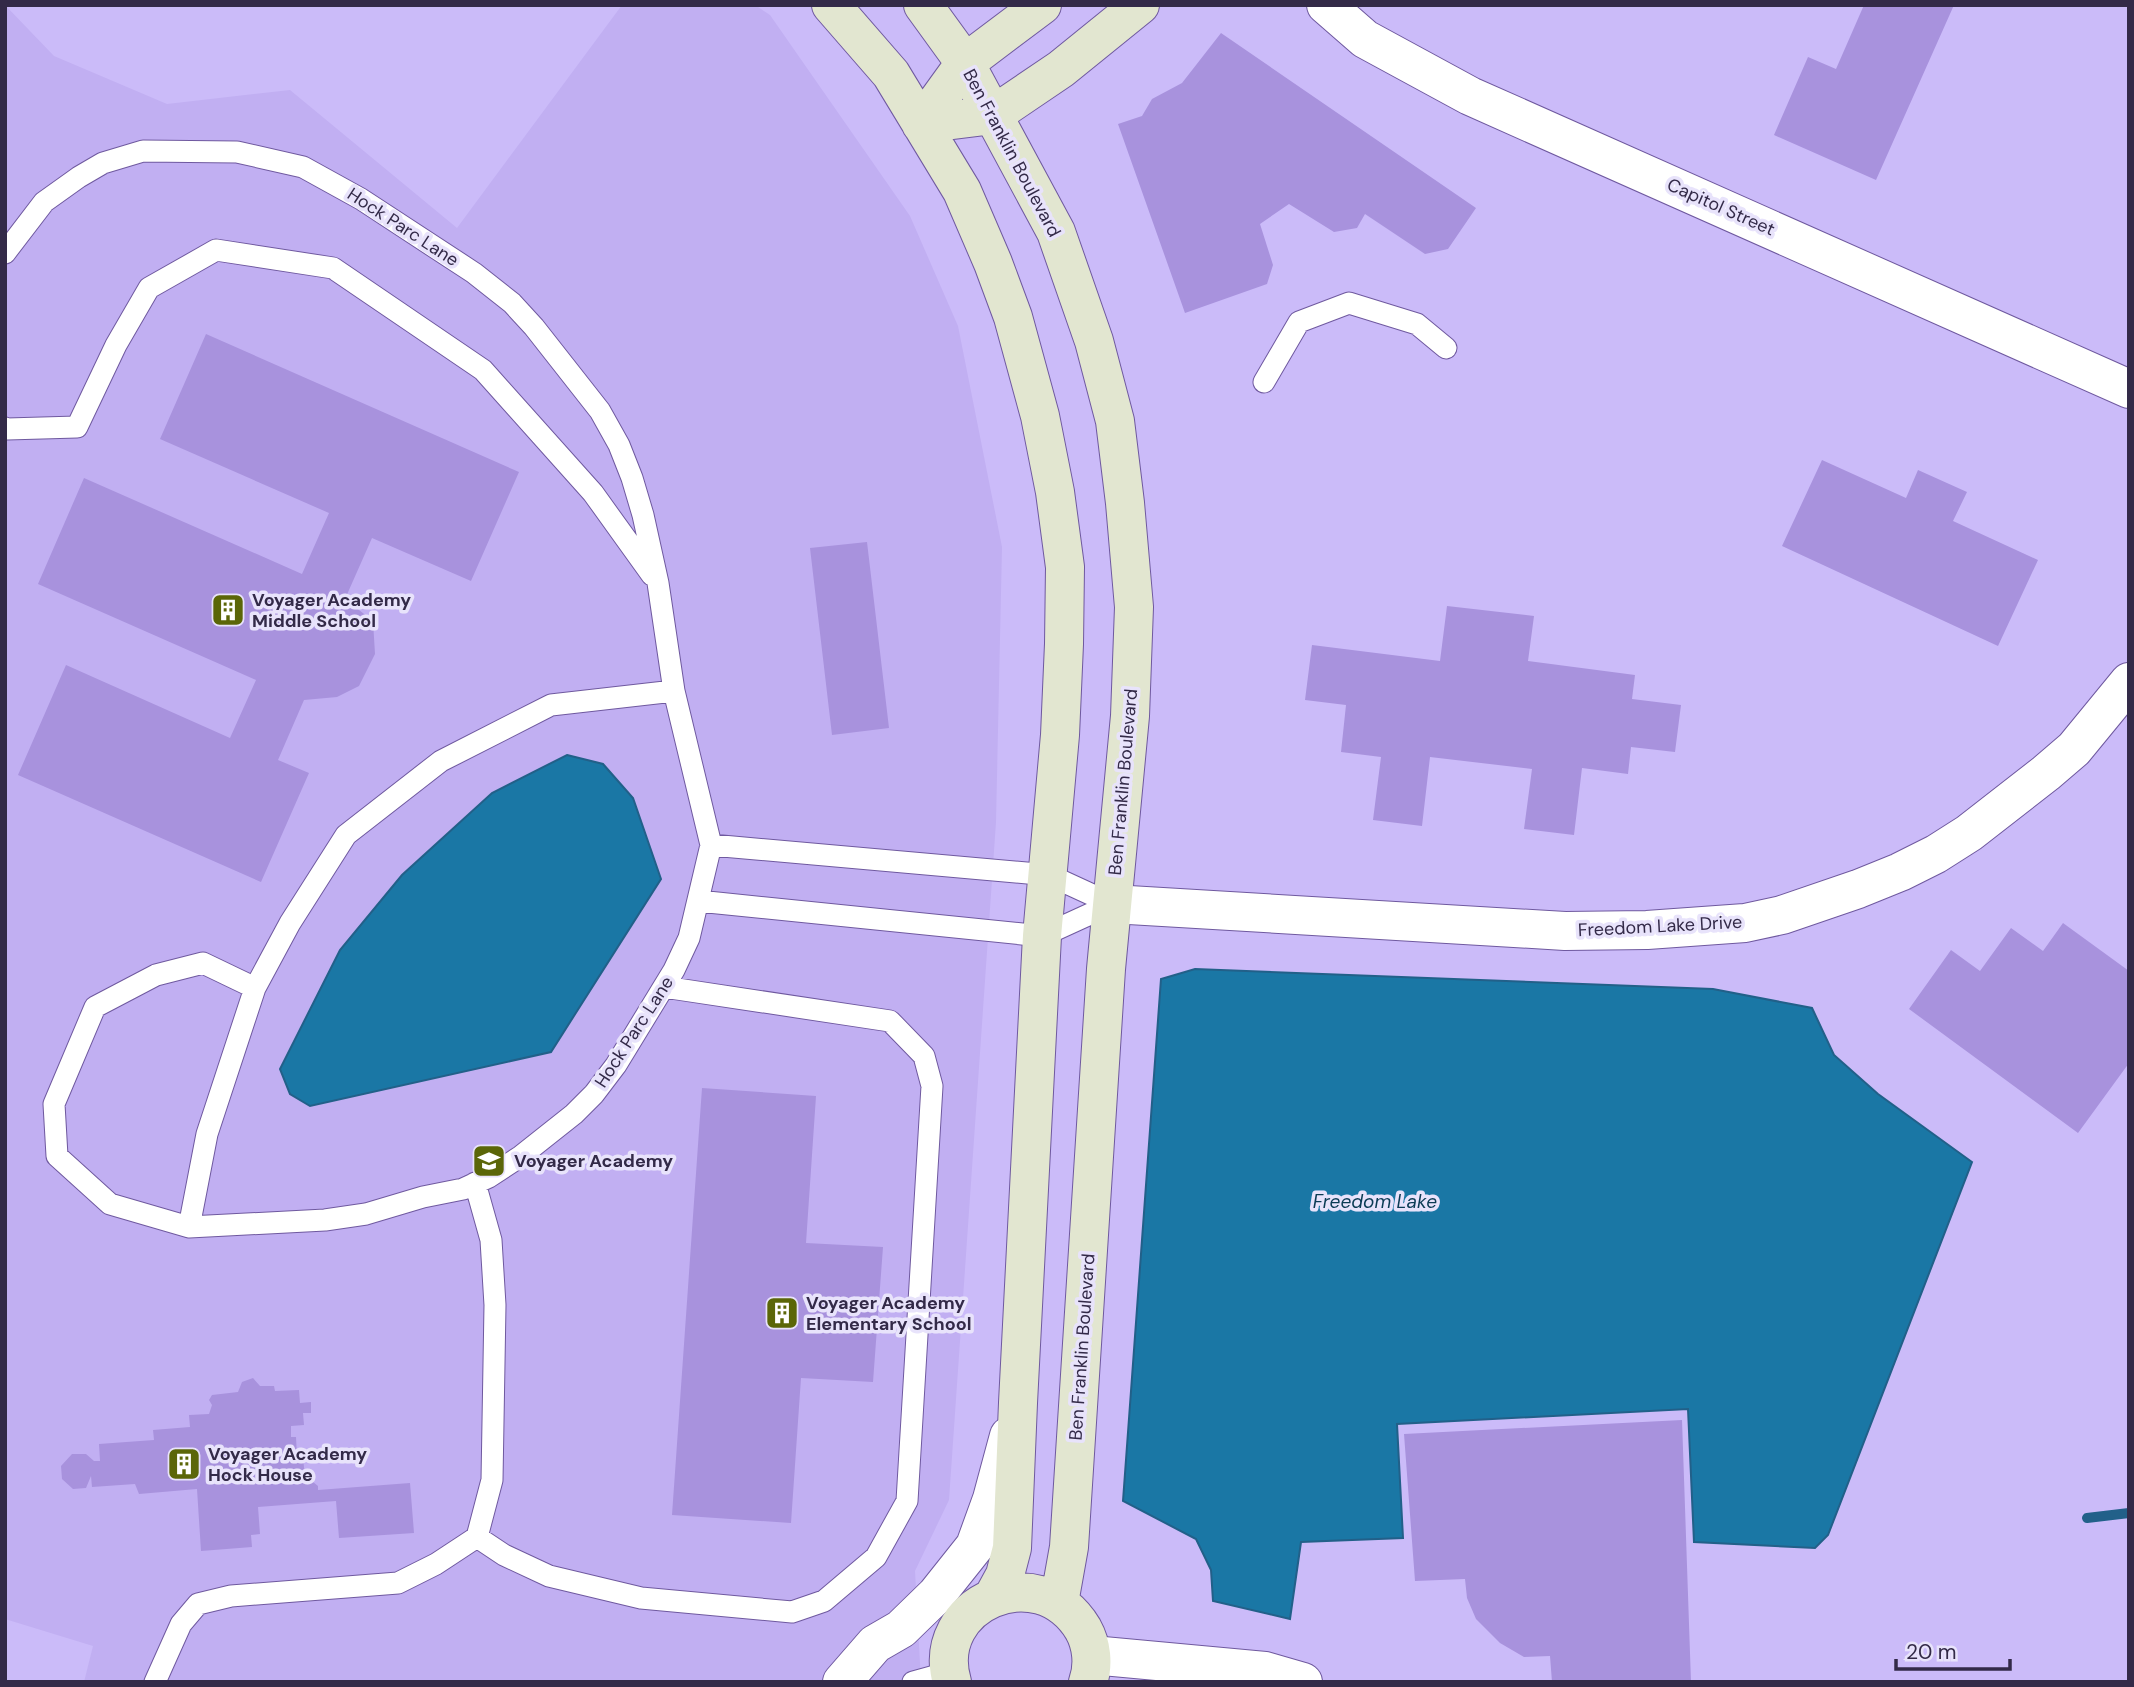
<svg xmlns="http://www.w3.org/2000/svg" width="2134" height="1687" font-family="'DM Sans',sans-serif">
<rect width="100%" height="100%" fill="#cbbbf9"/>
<!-- built -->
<path fill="#c1aff2" d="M5,5L54,56L167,104L290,90L457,228L622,5H755L770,15L910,216L958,326L1002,547L996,822L949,1500L915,1571L921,1682H84L93,1646L5,1619Z"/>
<!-- water -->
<path fill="#1a77a5" stroke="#226089" stroke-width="2" d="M567,755L603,764L633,798L661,879L551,1052L310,1106L290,1094L280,1069L340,950L402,875L492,793Z
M1195,969L1713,989L1812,1008L1834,1055L1878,1094L1972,1162L1828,1535L1815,1548L1694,1542L1688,1409L1397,1424L1403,1538L1301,1542L1290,1619L1213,1601L1211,1570L1196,1539L1123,1501L1161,979Z"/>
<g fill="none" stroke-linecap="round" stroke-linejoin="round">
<!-- stream -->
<path stroke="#226089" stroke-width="10" d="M2087,1518L2129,1513"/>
</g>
<!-- building -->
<path fill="#a892dd" d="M1864,5H1954L1876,180L1774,135L1808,57L1836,69Z
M1221,33L1476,208L1448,249L1425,254L1365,214L1357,228L1334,232L1289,204L1260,224L1273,265L1267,284L1185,313L1118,124L1142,116L1152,99L1182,83Z
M206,334L519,472L471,581L372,538L345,599L373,621L375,654L359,686L337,697L304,700L278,760L309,773L261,882L18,775L66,665L230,738L256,680L38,584L84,478L302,574L329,513L160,439Z
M1822,460L1906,498L1918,470L1967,492L1953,521L2038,560L1998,646L1782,546Z
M867,542L889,728L832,735L810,548Z
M1447,606L1534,616L1528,661L1635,675L1632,699L1681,705L1675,752L1631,747L1628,774L1582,768L1574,835L1524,829L1532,769L1430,757L1422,826L1373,820L1381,757L1341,752L1346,705L1305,700L1312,645L1440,661Z
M2063,923L2129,971V1063L2078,1133L1909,1009L1951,950L1980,971L2011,928L2043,951Z
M702,1088L816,1096L806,1243L883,1247L873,1382L801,1378L791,1523L672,1515Z
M253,1378L260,1386H274L275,1391L299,1390L300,1403L311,1402V1413H303L304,1425L291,1426V1437H296L297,1456H303L305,1479L308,1478L318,1486V1490L410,1483L414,1533L339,1538L336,1501L258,1507L260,1534L251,1535L252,1547L201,1551L197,1489L139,1494L135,1484L92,1487L91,1476L86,1488L73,1489L62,1479L61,1466L72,1454H86L94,1461H100L99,1444L154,1440L153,1430L190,1427L189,1415L209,1414L212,1405L209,1400L212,1395L238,1392L242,1382Z
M1682,1420L1691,1682H1552L1550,1656L1524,1657L1500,1643L1476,1619L1467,1598L1465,1579L1415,1581L1404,1434Z"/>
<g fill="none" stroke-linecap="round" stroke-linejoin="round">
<defs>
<path id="lane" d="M5,253L44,202L79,177L103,163L143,151L237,152L303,167L361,199L474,273L512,303L534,327L600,411L619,445L632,478L643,515L658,583L674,691L711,845L689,938L674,970L616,1065L594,1094L574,1114L521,1156L489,1177L463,1189L423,1197L366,1214L325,1220L189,1227L110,1204L57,1156L54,1104L95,1007L156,975L203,963L255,988
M1264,382L1299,322L1349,303L1417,324L1446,348
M5,428L7,429L77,427L116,345L149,288L216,250L333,268L483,370L593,493L652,575
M711,845L1049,875L1112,904
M698,901L1042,936L1112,904
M475,1183L491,1240L495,1305L492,1480L477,1537L504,1555L549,1576L641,1598L792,1612L824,1601L876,1557L907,1501L932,1086L924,1056L890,1021L664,987
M189,1227L207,1134L255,988L290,923L346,835L441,761L551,705L674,691
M155,1682L181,1624L198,1604L231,1596L398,1583L436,1564L477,1537
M913,1682L949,1672"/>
<path id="street" d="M1326,5L1365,39L1470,96L2129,389
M1112,904L1565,931L1647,930L1745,923L1782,915L1858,889L1900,872L1936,854L1969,833L2046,773L2074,749L2129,682
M1092,1655L1265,1671L1303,1682
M842,1682L875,1644L901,1629L936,1595L975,1546L992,1499L1009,1436"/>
<path id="secondary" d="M831,5L891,74L962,191L993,263L1013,317L1040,416L1055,492L1065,567L1064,644L1060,735L1042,936L1018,1403L1012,1548L1005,1575L993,1597
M923,5L965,63L1056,232L1094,341L1115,421L1125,503L1134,607L1130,716L1106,969L1069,1547L1059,1603
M921,124L993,115L1061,69L1140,5
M921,124L965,63L1042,5
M952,1682C929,1604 1038,1555 1083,1629C1092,1645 1094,1665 1088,1682"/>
</defs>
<!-- lane casing -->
<use href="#lane" stroke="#6f599f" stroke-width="23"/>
<!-- street casing -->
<use href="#street" stroke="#6f599f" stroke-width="40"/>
<!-- secondary casing -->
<use href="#secondary" stroke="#6f599f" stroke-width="40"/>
<!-- lane -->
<use href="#lane" stroke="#fff" stroke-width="21"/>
<!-- street -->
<use href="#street" stroke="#fff" stroke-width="38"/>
<!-- secondary -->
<use href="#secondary" stroke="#e2e6d0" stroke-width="38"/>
</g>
<!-- icons -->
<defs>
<symbol id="building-square" viewBox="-11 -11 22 22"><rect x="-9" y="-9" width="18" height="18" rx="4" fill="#5b6608" stroke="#e8e3fb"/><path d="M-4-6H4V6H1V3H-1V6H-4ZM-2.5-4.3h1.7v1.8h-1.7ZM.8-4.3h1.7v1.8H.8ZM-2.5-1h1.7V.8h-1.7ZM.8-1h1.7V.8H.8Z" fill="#fff"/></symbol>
<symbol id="school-square" viewBox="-11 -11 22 22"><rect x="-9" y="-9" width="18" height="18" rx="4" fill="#5b6608" stroke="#e8e3fb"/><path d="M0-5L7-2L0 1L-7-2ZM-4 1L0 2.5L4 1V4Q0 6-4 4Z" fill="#fff"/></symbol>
</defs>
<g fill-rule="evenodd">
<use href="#building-square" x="209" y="591" width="38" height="38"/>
<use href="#school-square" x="470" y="1142" width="38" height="38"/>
<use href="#building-square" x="763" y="1294" width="38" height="38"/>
<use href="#building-square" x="165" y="1445" width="38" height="38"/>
</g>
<g text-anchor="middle" stroke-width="7" stroke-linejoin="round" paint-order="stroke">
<!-- street labels -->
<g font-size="18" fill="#332a48" stroke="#e8e3fb">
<text transform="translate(1012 153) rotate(62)" y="6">Ben Franklin Boulevard</text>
<text transform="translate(1721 207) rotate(24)" y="6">Capitol Street</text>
<text transform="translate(403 227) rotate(33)" y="6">Hock Parc Lane</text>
<text transform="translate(1123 782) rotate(-85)" y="6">Ben Franklin Boulevard</text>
<text transform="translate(1660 926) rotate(-3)" y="6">Freedom Lake Drive</text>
<text transform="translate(634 1032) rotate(-57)" y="6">Hock Parc Lane</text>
<text transform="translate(1082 1347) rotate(-86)" y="6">Ben Franklin Boulevard</text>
</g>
<!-- poi labels -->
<g font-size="18" font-weight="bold" fill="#332a48" stroke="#e8e3fb" text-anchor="start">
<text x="252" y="606">Voyager Academy<tspan x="252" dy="21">Middle School</tspan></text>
<text x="514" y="1167">Voyager Academy</text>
<text x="806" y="1309">Voyager Academy<tspan x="806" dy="21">Elementary School</tspan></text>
<text x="208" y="1460">Voyager Academy<tspan x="208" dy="21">Hock House</tspan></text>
</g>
<!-- water labels -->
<g font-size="19" font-style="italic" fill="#0b3b54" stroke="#e8e3fb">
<text x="1375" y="1208">Freedom Lake</text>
</g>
</g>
<!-- border -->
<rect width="2134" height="1687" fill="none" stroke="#332a48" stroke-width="14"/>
<!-- scale -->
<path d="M1896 1659v10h114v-10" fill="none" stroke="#332a48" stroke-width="3.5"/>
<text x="1906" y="1659" font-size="21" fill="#332a48" stroke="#e8e3fb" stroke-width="5" paint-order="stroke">20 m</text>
</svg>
